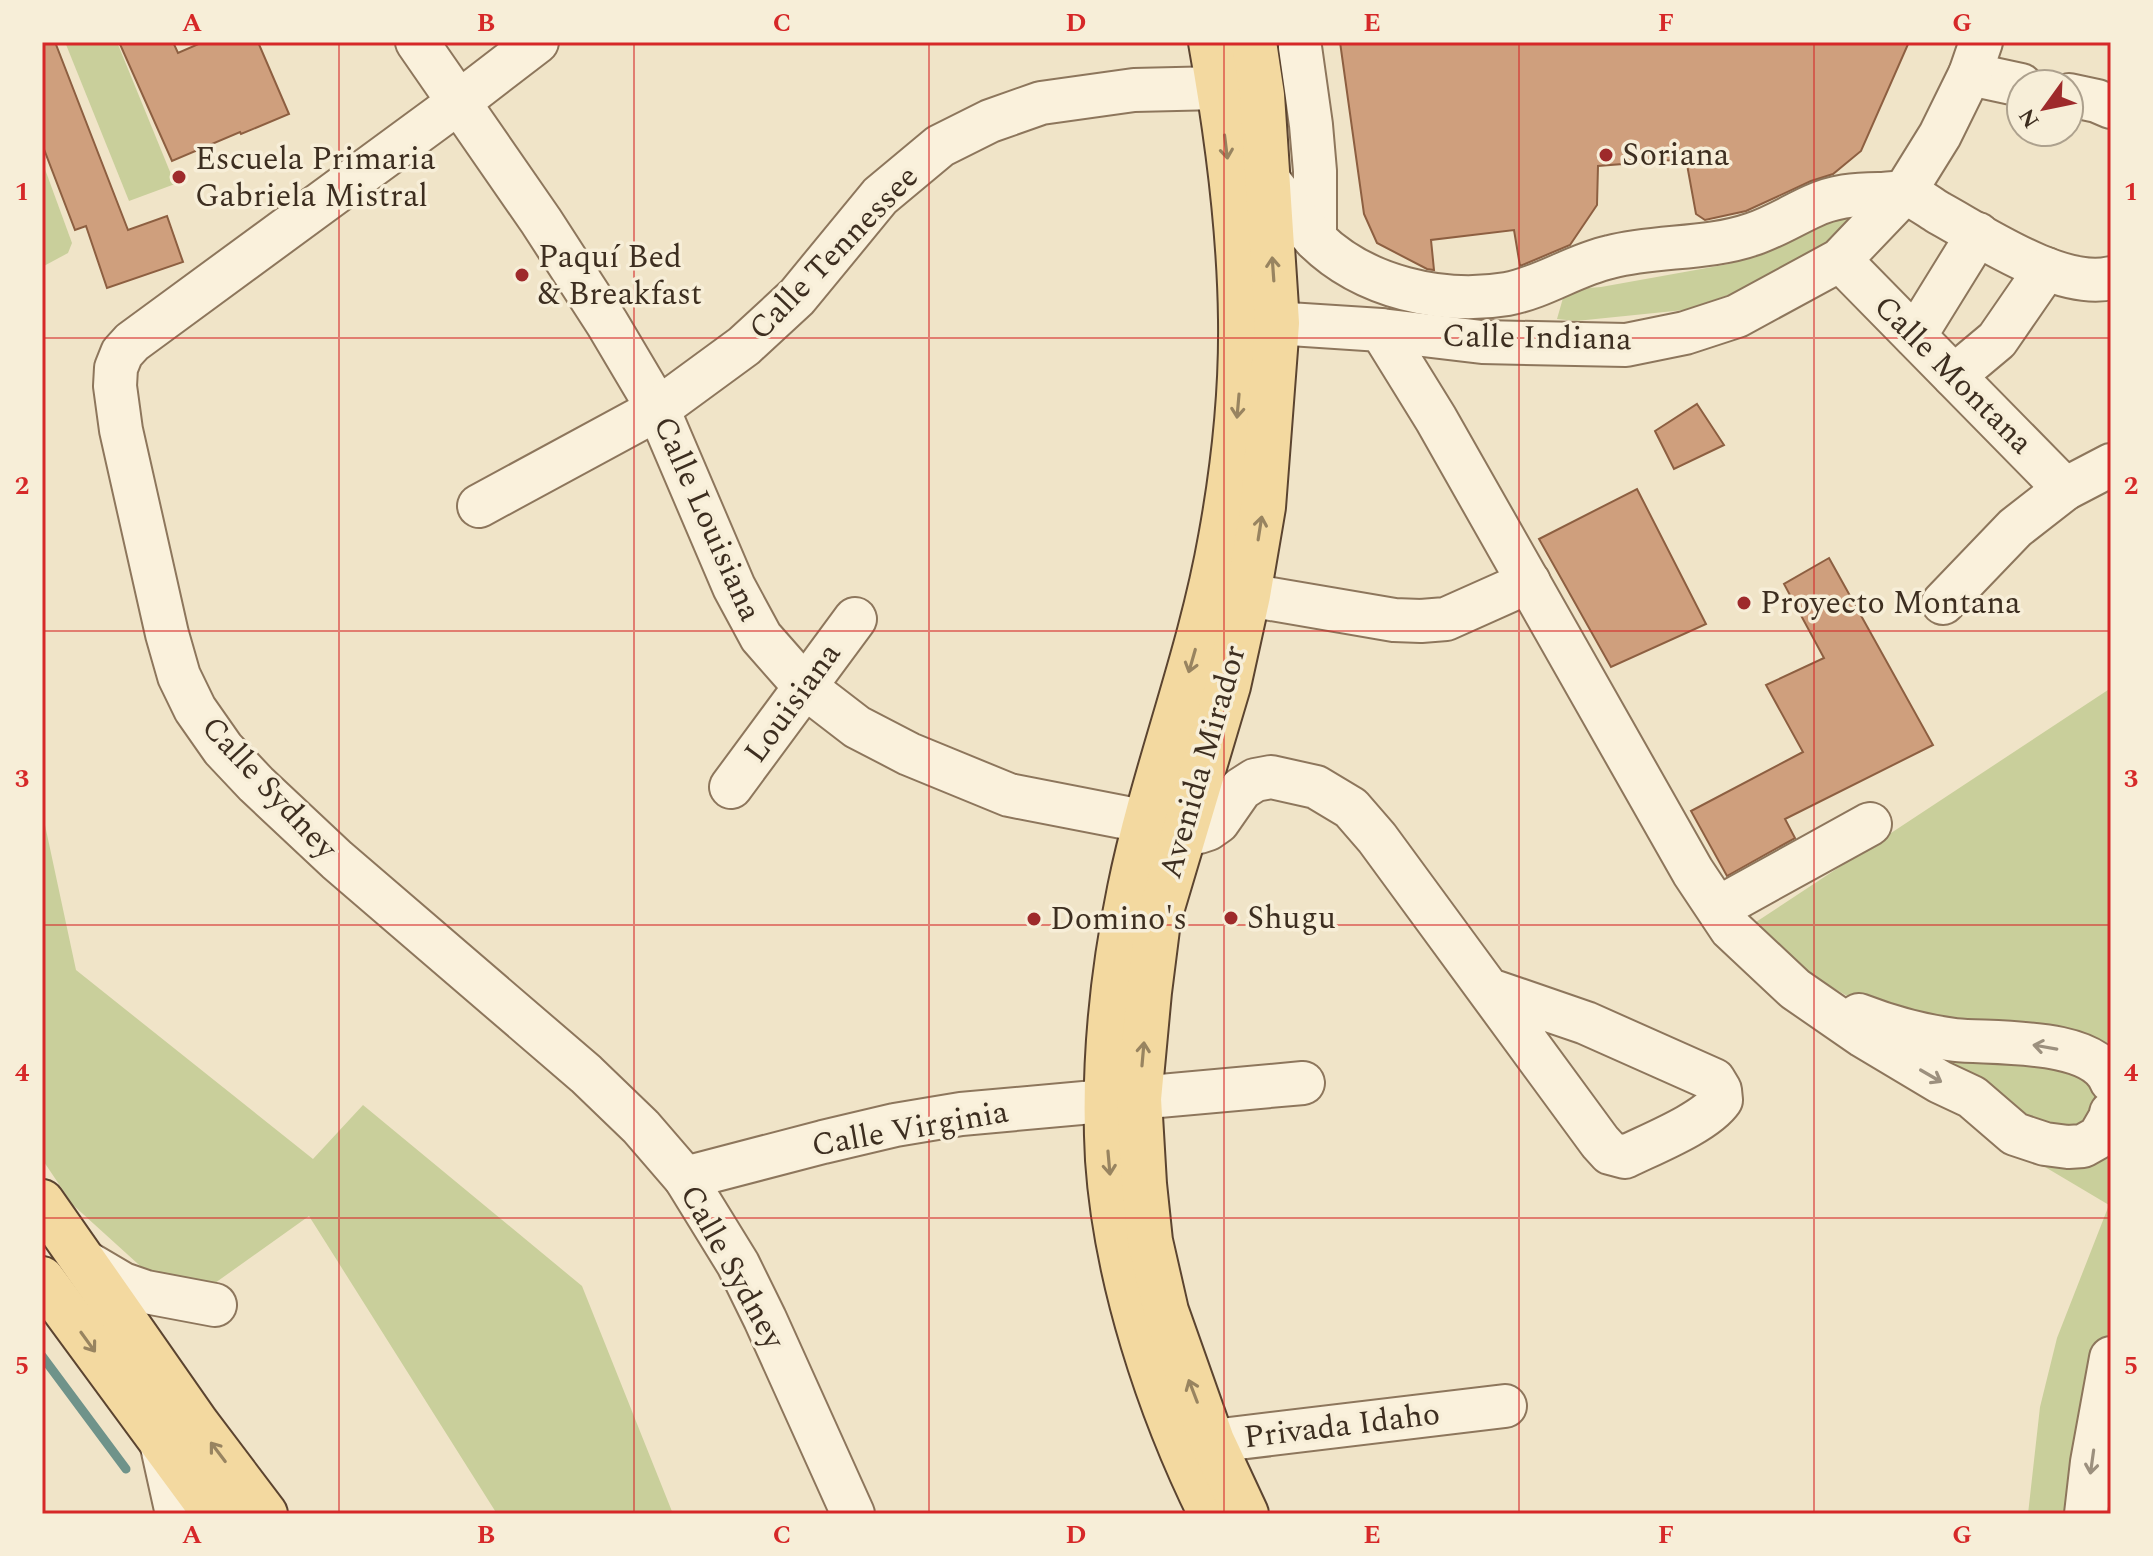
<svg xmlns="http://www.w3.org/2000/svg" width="2153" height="1556" viewBox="0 0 2153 1556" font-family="Spectral,serif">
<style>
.green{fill:#c9cf9b}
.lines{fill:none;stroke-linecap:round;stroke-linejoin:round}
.stream{stroke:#6f938a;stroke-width:9}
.building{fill:#cf9f7d;stroke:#8d5f41;stroke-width:2}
.minor-casing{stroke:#8d765c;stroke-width:46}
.major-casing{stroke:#5b4430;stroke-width:48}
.minor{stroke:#faf1dc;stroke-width:42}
.major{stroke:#f3d9a0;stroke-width:44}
.oneway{stroke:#988460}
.oneway2{stroke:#9c907e}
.grid{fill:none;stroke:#d62828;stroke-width:2;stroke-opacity:0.55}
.poi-dot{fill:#9e2a2b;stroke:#f7eed8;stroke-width:3}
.labels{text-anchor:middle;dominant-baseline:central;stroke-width:7;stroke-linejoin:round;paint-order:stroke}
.poi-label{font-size:32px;fill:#3d2e20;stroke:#f7eed8;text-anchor:start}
.street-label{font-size:32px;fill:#3d2e20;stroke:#f7eed8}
.neatline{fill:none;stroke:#d62828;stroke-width:3}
.grid-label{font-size:26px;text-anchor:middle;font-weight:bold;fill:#d62828}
</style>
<rect width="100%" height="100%" fill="#f0e4c8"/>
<g class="green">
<path d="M65 42H117L175 184 129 201Z"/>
<path d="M42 161 72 243 68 253 42 267Z"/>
<path d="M1838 214 1848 219 1817 251 1758 285 1684 310 1576 321 1557 319 1563 298 1576 289 1601 287 1729 264 1791 238Z"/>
<path d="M2111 688V1058L2109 1054 2081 1032 2041 1028 1989 1031 1866 1007 1818 979 1770 940 1756 922Z"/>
<path d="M42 811 76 970 313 1159 363 1105 582 1286 673 1514H497L309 1216 208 1288 159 1283 73 1205 42 1159Z"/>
<path d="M1879 1031 2095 1073 2101 1104 2085 1134 2042 1139Z"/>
<path d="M2111 1135V1349L2080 1514H2028L2040 1407 2057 1338 2109 1205 2030 1158Z"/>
</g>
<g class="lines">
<path class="stream" d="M42 1356 126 1469"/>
</g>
<g class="building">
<path d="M42 42H55L128 230 167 216 183 262 107 288 86 226 75 230 42 144Z"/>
<path d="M119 42H173L178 53 203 42H258L289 114 241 134 240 132 172 161Z"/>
<path d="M1340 42H1909L1861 151 1833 174 1811 181 1746 211 1705 220 1696 214 1686 159 1598 166 1597 205 1570 245 1520 266 1514 230 1431 240 1434 270 1427 269 1377 243 1364 214Z"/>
<path d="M1697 404 1724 445 1674 469 1655 431Z"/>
<path d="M1637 489 1706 624 1611 667 1539 539Z"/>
<path d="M1829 558 1933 745 1785 819 1795 838 1727 876 1691 811 1803 752 1766 685 1824 658 1784 584Z"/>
</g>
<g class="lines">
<defs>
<g id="minor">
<path d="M417 42 541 221 607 323 658 409 734 587 761 637 805 687 857 727 909 754 1009 795 1199 832 1208 829 1218 822 1241 789 1255 780 1271 777 1316 787 1351 808 1377 838 1600 1142 1610 1153 1625 1157C1651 1144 1705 1123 1721 1100L1720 1090 1714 1080 1586 1023 1490 990"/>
<path d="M537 42 459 102 132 342 122 353 116 368 115 386 121 430 167 634 179 676 195 709 223 749 256 784 337 860 586 1074 641 1127 685 1178 738 1264 765 1319 853 1514"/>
<path d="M1300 47 1311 125 1315 171V239"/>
<path d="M1970 74 2021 85"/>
<path d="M2069 95 2097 101 2111 107"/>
<path d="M1267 178C1283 199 1298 221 1316 240 1364 287 1442 305 1507 294 1544 287 1574 265 1610 257 1656 245 1707 250 1753 234 1774 227 1793 215 1813 206 1834 196 1855 194 1878 194 1886 194 1895 192 1902 193 1914 195 1929 207 1939 213 1983 237 2061 290 2111 278"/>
<path d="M1840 260 2065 489"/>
<path d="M1243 321 1381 330 1482 342 1626 345 1685 333 1737 316 1840 260 1904 193 1940 135 1970 74 1981 42"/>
<path d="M1381 330 1436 419 1693 872 1731 929 1795 989 1863 1036 1940 1082 1972 1097 2015 1134 2045 1144 2068 1147 2083 1146 2099 1137 2110 1118 2111 1113"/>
<path d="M1915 336 1978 234"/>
<path d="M1954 376 1997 340 2046 269"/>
<path d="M479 506 658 409 744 346 797 297 880 196 940 146 990 121 1041 103 1134 90 1219 88"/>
<path d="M1248 595 1394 620 1421 621 1446 619 1529 582"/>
<path d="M1943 603 2015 528 2065 489 2111 465"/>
<path d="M731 787 855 619"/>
<path d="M1718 908 1870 824"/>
<path d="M1859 1015C1890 1027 1922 1036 1955 1040 1994 1044 2094 1037 2111 1081"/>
<path d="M685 1178 823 1142 895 1125 961 1114 1303 1083"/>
<path d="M84 1261 123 1284 146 1292 215 1305"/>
<path d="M161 1442 177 1514"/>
<path d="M1180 1445 1505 1406"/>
<path d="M2086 1514 2092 1462 2111 1358"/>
</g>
<g id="major">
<path d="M1211 42C1227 131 1240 229 1241 320 1242 393 1234 467 1221 538 1200 657 1154 771 1130 889 1112 977 1103 1070 1108 1160 1116 1278 1159 1409 1211 1514"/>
<path d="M42 1202 197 1424 265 1514"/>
<path d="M42 1279 215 1514"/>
<path d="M1246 1514 1212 1441 1166 1311 1150 1241 1144 1184 1139 1099 1149 992 1158 921 1228 686 1248 595 1263 507 1277 323 1262 95 1254 42"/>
</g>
</defs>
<use href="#minor" class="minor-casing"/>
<use href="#major" class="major-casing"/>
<use href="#minor" class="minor"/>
<use href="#major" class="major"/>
</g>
<defs><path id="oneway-shaft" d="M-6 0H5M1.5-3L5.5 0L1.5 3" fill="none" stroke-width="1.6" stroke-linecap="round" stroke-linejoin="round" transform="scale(2)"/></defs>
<g class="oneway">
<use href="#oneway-shaft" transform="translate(1226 147) rotate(83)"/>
<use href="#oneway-shaft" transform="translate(1273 269) rotate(-94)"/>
<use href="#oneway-shaft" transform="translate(1238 406) rotate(95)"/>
<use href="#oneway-shaft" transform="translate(1260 528) rotate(-81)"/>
<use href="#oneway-shaft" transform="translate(1192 661) rotate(106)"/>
<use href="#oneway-shaft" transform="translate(1143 1054) rotate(-85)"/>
<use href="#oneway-shaft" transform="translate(1109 1163) rotate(85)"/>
<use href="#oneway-shaft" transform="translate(88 1342) rotate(54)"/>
<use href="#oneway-shaft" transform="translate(1193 1391) rotate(-111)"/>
<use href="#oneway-shaft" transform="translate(218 1452) rotate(-127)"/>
</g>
<g class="oneway2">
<use href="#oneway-shaft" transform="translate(2045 1047) rotate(-170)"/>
<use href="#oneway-shaft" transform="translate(1931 1076) rotate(30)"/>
<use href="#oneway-shaft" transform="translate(2092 1462) rotate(98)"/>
</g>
<path class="grid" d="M339 42V1514M634 42V1514M929 42V1514M1224 42V1514M1519 42V1514M1814 42V1514M42 338H2111M42 631H2111M42 925H2111M42 1218H2111"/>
<g class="poi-dot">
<circle cx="1606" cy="155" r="8"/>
<circle cx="179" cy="177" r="8"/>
<circle cx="522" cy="275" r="8"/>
<circle cx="1744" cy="603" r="8"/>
<circle cx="1231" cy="918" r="8"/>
<circle cx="1034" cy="919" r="8"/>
</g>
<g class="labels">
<g class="poi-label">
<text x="1622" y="155">Soriana</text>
<text x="195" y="159">Escuela Primaria<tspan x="195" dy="37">Gabriela Mistral</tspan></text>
<text x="538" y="257">Paquí Bed<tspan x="538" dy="37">&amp; Breakfast</tspan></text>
<text x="1760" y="603">Proyecto Montana</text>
<text x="1247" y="918">Shugu</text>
<text x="1050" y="919">Domino's</text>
</g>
<g class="street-label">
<text transform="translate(834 253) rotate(-46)">Calle Tennessee</text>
<text transform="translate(1537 338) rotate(1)">Calle Indiana</text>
<text transform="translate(1953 375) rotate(45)">Calle Montana</text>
<text transform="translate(707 519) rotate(66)">Calle Louisiana</text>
<text transform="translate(793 703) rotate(-54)">Louisiana</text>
<text transform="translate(1203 762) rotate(-74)">Avenida Mirador</text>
<text transform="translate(269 788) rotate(47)">Calle Sydney</text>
<text transform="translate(910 1129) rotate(-10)">Calle Virginia</text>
<text transform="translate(732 1267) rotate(61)">Calle Sydney</text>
<text transform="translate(1342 1426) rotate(-7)">Privada Idaho</text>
</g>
</g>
<rect width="2153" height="1556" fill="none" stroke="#f7eed8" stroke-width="88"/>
<g transform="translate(2045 108) rotate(237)"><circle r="38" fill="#f7eed8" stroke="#ada18e" stroke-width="2"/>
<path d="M0-6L14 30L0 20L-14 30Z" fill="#9e2a2b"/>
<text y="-12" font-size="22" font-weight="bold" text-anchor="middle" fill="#3d2e20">N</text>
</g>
<rect x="44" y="44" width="2065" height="1468" class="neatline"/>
<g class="grid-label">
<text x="192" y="31">A</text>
<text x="486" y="31">B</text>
<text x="782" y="31">C</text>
<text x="1076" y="31">D</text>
<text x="1372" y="31">E</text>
<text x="1666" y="31">F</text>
<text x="1962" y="31">G</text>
<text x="22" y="200">1</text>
<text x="2131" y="200">1</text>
<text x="22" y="494">2</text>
<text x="2131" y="494">2</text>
<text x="22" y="787">3</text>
<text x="2131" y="787">3</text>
<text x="22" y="1081">4</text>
<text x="2131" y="1081">4</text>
<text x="22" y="1374">5</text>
<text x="2131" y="1374">5</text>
<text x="192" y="1543">A</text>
<text x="486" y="1543">B</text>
<text x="782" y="1543">C</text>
<text x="1076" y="1543">D</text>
<text x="1372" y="1543">E</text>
<text x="1666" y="1543">F</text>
<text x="1962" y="1543">G</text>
</g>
</svg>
